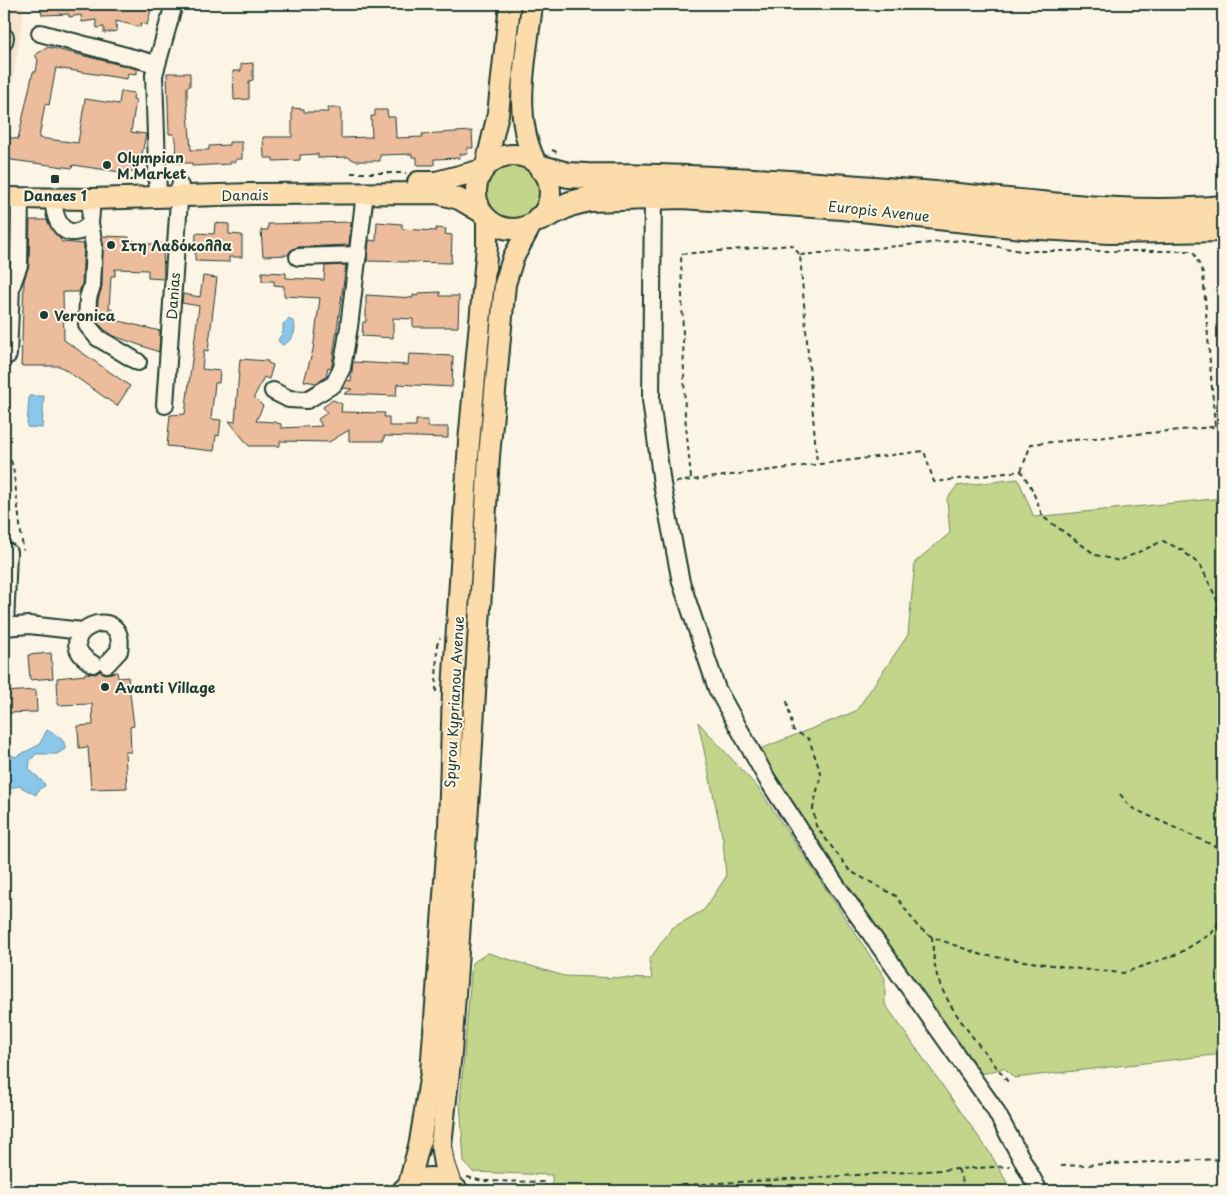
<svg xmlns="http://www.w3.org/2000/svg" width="1227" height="1195" viewBox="0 0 1227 1195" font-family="'Playpen Sans',sans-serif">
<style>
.built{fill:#f7e4cf}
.green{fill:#c2d58a;stroke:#70895f}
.water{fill:#8bc7eb;stroke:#6090a2}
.building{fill:#ecbc9d;stroke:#1f3d34}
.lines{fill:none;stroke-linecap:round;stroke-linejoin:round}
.minor-casing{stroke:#1f3d34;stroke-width:20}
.major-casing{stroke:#1f3d34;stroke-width:24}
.highway-casing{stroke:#1f3d34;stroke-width:28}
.path{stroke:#1f3d34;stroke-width:2;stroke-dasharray:5 4;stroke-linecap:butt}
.minor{stroke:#fcf5e5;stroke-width:16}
.major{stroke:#fddcac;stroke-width:20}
.highway{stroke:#fddcac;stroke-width:24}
.poi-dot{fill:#1f3d34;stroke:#fcf5e5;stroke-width:2}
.labels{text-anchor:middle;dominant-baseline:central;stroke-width:4;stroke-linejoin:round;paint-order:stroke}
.poi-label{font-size:14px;font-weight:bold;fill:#1f3d34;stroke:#fcf5e5;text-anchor:start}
.street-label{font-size:14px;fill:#1f3d34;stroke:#fcf5e5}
</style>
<rect width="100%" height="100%" fill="#fcf5e5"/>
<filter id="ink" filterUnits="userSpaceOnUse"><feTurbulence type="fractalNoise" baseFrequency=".02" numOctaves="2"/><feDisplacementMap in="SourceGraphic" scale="10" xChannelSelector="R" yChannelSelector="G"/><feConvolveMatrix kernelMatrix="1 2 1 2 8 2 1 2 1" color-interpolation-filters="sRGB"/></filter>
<g filter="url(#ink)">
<path class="built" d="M4 4H25L4 137Z"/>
<g class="green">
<circle cx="513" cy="192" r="28"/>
<path d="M1018 479 1034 517 1223 498V1054L1014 1078 1004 1068 982 1074C905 968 823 864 760 749L856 711 908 635 915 562 950 533 947 499 957 486Z"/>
<path d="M698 722 759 789 885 978V1004L990 1153 1012 1191H552V1175L473 1172 464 1162 460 1103 472 963 488 953 564 976 652 979 649 960 672 928 704 910 726 877 723 840Z"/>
</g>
<g class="water">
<path d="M289 319 294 322C297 332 292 342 282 345L278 340 283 332V324Z"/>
<path d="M29 396H44L42 428 27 427Z"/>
<path d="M47 730C55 735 66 738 65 749L57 754H36L30 761 29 769 44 783 45 786 39 789 36 795 19 786 10 788 5 786 4 740 8 743 7 749 10 754 15 757 39 745Z"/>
</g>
<g class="building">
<path d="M40 4H149L152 6 147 25 141 23 140 27 116 21 117 31 104 33V27L97 28 96 20 82 22 81 15 69 17V14L42 15Z"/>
<path d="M48 47 137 69V74L128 73 127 79 56 68 49 105 45 104 39 138 78 143 85 99 119 104 121 91 134 93 133 99 136 100 131 132 146 134 140 164 135 171 120 172 73 165 72 168 4 159 6 137 18 139 33 72H36L38 60 35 55Z"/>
<path d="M253 63V80L249 81V99L234 100 233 71H241V64Z"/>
<path d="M167 73H190V86L187 87V100L191 150H209V146L229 145V142H242V159H236V162H230V164L192 166V163H177L176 140 174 134H169Z"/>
<path d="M292 108 304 109V112H328V108H341V138L372 137 371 116H375V110H387L388 117H395L396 138 423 137 422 134 472 131 473 148H467L468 154H460V158L434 159V165H417V157H412V154L380 155V161H356L348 157 318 158V154L300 155V160L273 161V158H264L263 137H292Z"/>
<path d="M30 220H47L62 242 84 244 82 284 79 292H63L64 340 130 386 117 406 60 366H21L24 280 29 265Z"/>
<path d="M351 222 349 245 298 247 290 251 288 255 263 256 261 230H268V224Z"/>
<path d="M377 222 402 224V229L436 231V228L446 229 445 234 452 235 451 263 367 261 369 240 376 241Z"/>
<path d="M215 223 229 224V234L242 235V257H229V262L195 261 196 233 214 234Z"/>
<rect x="4" y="232" width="5" height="32"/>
<path d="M102 236 129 237V240L135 241V244H163L164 279 148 278V270L115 269V276H111L109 309H112L111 319 160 331 159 352 114 336 105 330 97 322 98 300 102 286Z"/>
<path d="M346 265 332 365 331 368 328 367 326 377 316 383 304 381 313 350 320 298 284 296V286L274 285V281H262V272L286 273V278L324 280 325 266Z"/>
<path d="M203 276 217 278 208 351 204 350 202 369 220 371 219 383H215L211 419 221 420 219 436 216 435 214 451 167 446 170 415 185 414 199 306 182 303 183 294 200 297Z"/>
<path d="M440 292V296H459L458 327H413V319L393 318V338L362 336 363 322H366V295L413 298V295L418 296V293Z"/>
<path d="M409 354 453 356 452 387 397 384 396 396 344 394 352 389 343 388 347 380 351 381 353 362 408 365Z"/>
<path d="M240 359 268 361V363L273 365 269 379 264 377 254 397 263 406 256 421 274 422 281 424V428L322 426 318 419 327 413 323 407 333 400 342 404 341 412 385 413 384 417H389V426H416V420H428V427H448V438L384 436V441H349V430L329 442 280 441V446H249L229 421 235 422Z"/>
<path d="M51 653 53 678 30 680 28 655Z"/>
<path d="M100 671 105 674 117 672 118 678 128 677 134 726 130 727 131 752H125L127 788 91 789 88 747 79 748 78 726 93 725 92 704 58 705 57 678 85 675V673L96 674Z"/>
<path d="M36 690 37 712 5 713 4 692Z"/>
</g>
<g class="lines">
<defs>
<g id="minor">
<path d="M40 33 156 64"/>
<path d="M4 42 5 37"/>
<path d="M158 196 154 75 174 4"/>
<path d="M653 196 651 400 662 484 681 582 717 689 767 779 834 882 994 1108 1039 1191"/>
<path d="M53 198C54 205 54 214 58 221 65 236 81 235 90 223"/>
<path d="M92 199 90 223 94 246 92 286 88 298 87 325 98 338 138 362"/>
<path d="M298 257 358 255"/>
<path d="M8 355 11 287 19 265 20 198"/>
<path d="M273 391 289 399 307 400 334 384 342 368 349 327 365 193"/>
<path d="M165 405 180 186"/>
<path d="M4 627 29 625 82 631"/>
<path d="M5 627 8 552"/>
<path d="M93 664C43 634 128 597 119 651L107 664"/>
</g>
<g id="major">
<path d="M532 4C527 55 511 113 535 161"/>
<circle cx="513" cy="192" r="37"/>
<path d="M486 165 498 114 510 4"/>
<path d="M418 182H436L482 170"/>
<path d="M4 198 92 199 251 194 437 193 459 199 481 212"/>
<path d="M409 1184 420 1142 431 1073 449 827 453 690 469 442 487 246V219"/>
<path d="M451 1184 444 1164 441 1145 451 1053 470 777 489 456 505 284 513 258 531 225"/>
<path d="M403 1190C419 1174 442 1174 457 1190"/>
</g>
<g id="highway">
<path d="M542 168 568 175 587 176C708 176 827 185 947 195 1038 203 1131 217 1223 208"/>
<path d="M539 219 570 204 589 199 682 196 842 207 1023 226 1109 231 1223 229"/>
</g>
</defs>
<use href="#minor" class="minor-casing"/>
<use href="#major" class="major-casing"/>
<use href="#highway" class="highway-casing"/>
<g class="path">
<path d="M552 150 559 153"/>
<path d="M351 173H406"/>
<path d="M800 255 962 240 1021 251H1193L1203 273 1215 427"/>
<path d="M4 454 11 461 13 466 23 550"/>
<path d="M1021 471 1031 444 1223 426"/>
<path d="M691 478 685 415 681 254 792 245 800 255 817 464"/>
<path d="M676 482 924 451 934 482 1021 471 1031 487 1043 517 1096 555 1119 561 1163 541 1182 550 1201 566 1217 600 1223 727"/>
<path d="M436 692 437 645 440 638"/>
<path d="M787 701 793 730 809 739 821 774 813 808 816 826 850 871 896 896 918 927 932 937 982 955 1080 969 1123 973 1178 954 1212 933 1223 915"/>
<path d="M1120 794 1130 807 1223 850"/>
<path d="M932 937C933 951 934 966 938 979 951 1015 985 1051 1008 1082"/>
<path d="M1061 1166 1223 1159"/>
<path d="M958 1169 966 1191"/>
<path d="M467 1177 483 1181 545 1182 547 1191"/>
<path d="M378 1191 387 1184"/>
<path d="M585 1191 1010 1166"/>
</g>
<use href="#minor" class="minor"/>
<use href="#major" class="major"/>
<use href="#highway" class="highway"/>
</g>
</g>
<g class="poi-dot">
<circle cx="107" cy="165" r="5"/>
<rect x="50" y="174" width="10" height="10" rx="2.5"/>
<circle cx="111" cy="245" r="5"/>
<circle cx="44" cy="315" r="5"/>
<circle cx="105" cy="687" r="5"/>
</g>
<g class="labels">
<g class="poi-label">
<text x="117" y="157">Olympian<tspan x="117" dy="16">M.Market</tspan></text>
<text x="55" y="195" text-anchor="middle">Danaes 1</text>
<text x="121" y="245">Στη Λαδόκολλα</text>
<text x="54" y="315">Veronica</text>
<text x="115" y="687">Avanti Village</text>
</g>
<g class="street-label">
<text transform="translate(245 195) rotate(-1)">Danais</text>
<text transform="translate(879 211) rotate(6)">Europis Avenue</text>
<text transform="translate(173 296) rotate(-86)">Danias</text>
<text transform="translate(454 702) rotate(-87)">Spyrou Kyprianou Avenue</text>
</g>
</g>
<rect width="1227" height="1195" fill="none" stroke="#fcf5e5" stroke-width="20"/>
<rect x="10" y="10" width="1207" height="1175" fill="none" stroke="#1f3d34" stroke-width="2" filter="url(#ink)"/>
</svg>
